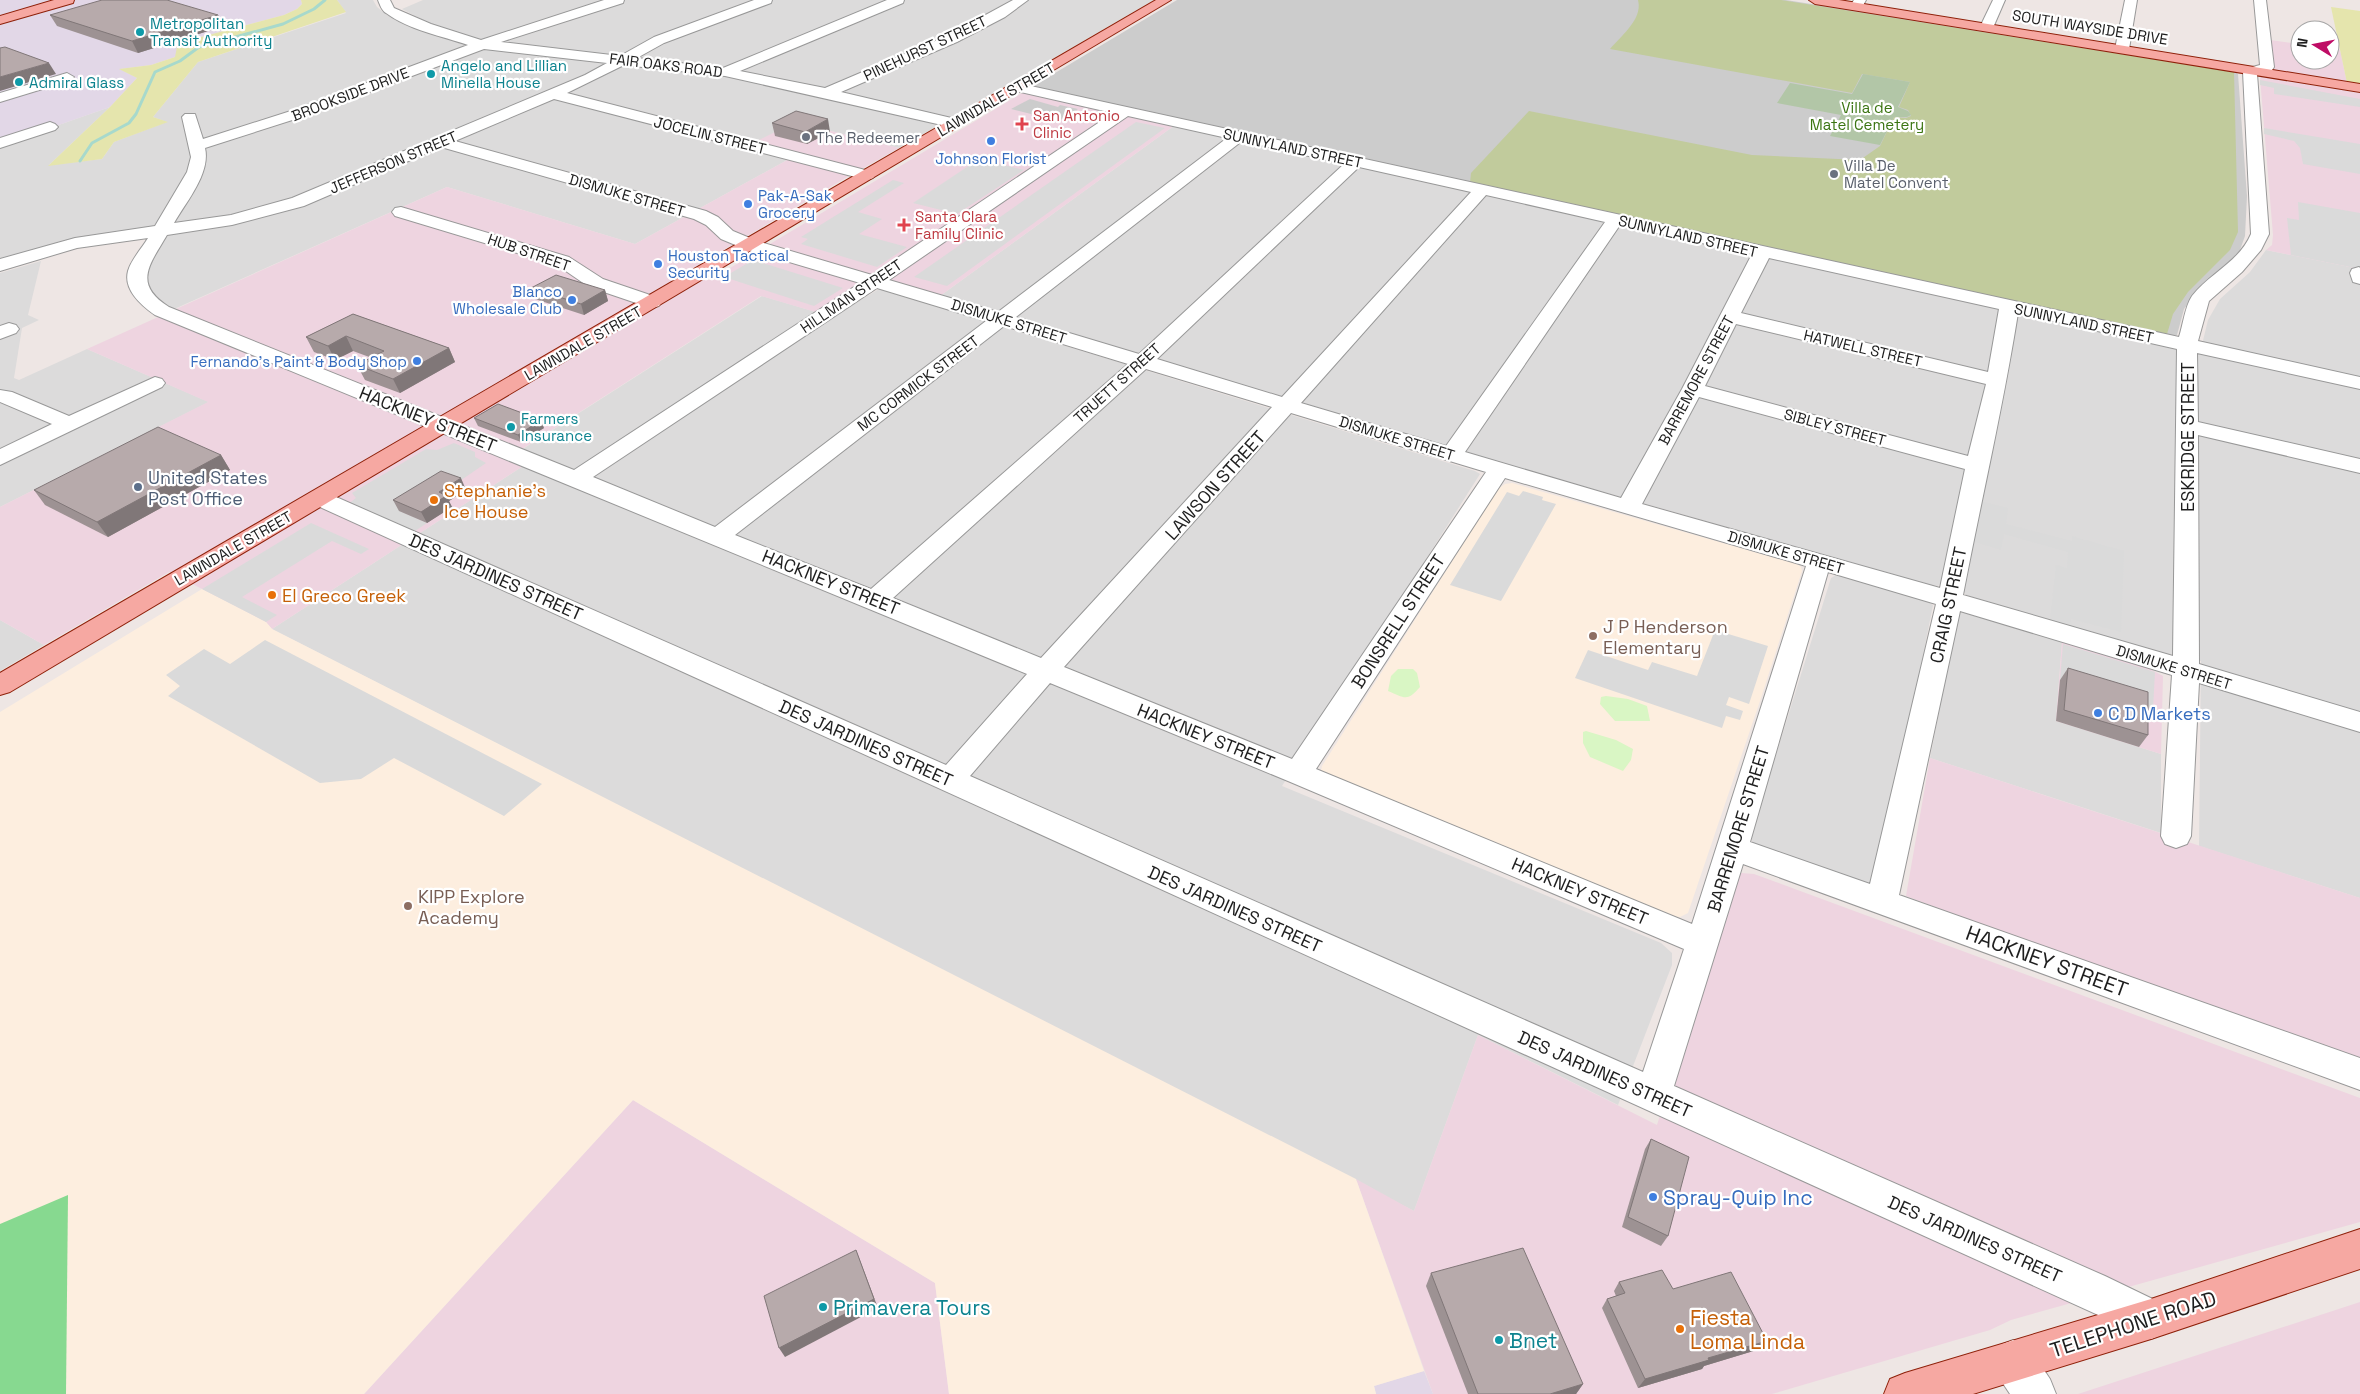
<svg xmlns="http://www.w3.org/2000/svg" width="2360" height="1394" viewBox="0 0 2360 1394" font-family="'Space Grotesk',sans-serif">
<style>
.residential{fill:#dcdbdb}
.commercial{fill:#eed4e0}
.industrial{fill:#e2d7e7}
.education{fill:#fdeedf}
.religious{fill:#ccc}
.grass{fill:#e5e5ad}
.forest{fill:#c1cb9c}
.cemetery{fill:#b2c6a7}
.park{fill:#d9f6c4}
.pitch{fill:#87d990}
.parking{fill:#dadada}
.lines{fill:none;stroke-linecap:round;stroke-linejoin:round}
.stream{stroke:#a7d9cc;stroke-width:3}
.minor-casing{stroke:#989898;stroke-width:2}
.major-casing{stroke:#8e2009;stroke-width:2}
.minor{fill:#fff;fill-rule:evenodd}
.major{fill:#f6a8a2;fill-rule:evenodd}
.wall{fill:#9d9293}
.shaded-wall{fill:#807778}
.building{fill:#b7aaab;stroke:#807778}
.culture-dot{fill:#0f9aa8;stroke:#fff;stroke-width:2}
.health-dot{fill:#e0444e;stroke:#fff;stroke-width:2}
.worship-dot{fill:#6b7280;stroke:#fff;stroke-width:2}
.shop-dot{fill:#3f7fe0;stroke:#fff;stroke-width:2}
.service-dot{fill:#5c6f8a;stroke:#fff;stroke-width:2}
.food-dot{fill:#e8710a;stroke:#fff;stroke-width:2}
.education-dot{fill:#8d6e63;stroke:#fff;stroke-width:2}
.labels{text-anchor:middle;dominant-baseline:central;stroke-width:4.5;stroke-linejoin:round;paint-order:stroke}
.far-culture-label{font-size:15px;fill:#0d838f;stroke:#fff;text-anchor:start}
.far-street-label{font-size:15px;fill:#1e1e1e;stroke:#fff}
.far-park-label{font-size:15px;fill:#3b7512;stroke:#fff}
.far-health-label{font-size:15px;fill:#be3a42;stroke:#fff;text-anchor:start}
.far-worship-label{font-size:15px;fill:#5b616d;stroke:#fff;text-anchor:start}
.far-shop-label{font-size:15px;fill:#366cbe;stroke:#fff;text-anchor:start}
.street-label{font-size:18px;fill:#1e1e1e;stroke:#fff}
.service-label{font-size:18px;fill:#4e5e75;stroke:#fff;text-anchor:start}
.food-label{font-size:18px;fill:#c56008;stroke:#fff;text-anchor:start}
.education-label{font-size:18px;fill:#785e54;stroke:#fff;text-anchor:start}
.shop-label{font-size:18px;fill:#366cbe;stroke:#fff;text-anchor:start}
.near-street-label{font-size:21px;fill:#1e1e1e;stroke:#fff}
.near-shop-label{font-size:21px;fill:#366cbe;stroke:#fff;text-anchor:start}
.near-culture-label{font-size:21px;fill:#0d838f;stroke:#fff;text-anchor:start}
.near-food-label{font-size:21px;fill:#c56008;stroke:#fff;text-anchor:start}
</style>
<rect width="100%" height="100%" fill="#eee6e4"/>
<g class="residential">
<path d="M337 0H373L377 7 387 15 424 31 436 27 402 9 423 0H1154L899 148 795 122 789 159 635 244 447 187 172 310 152 298 144 279 146 269 172 227 0 260V140L53 127 110 107 49 165 102 159 114 142 167 122 153 117 198 62 346 13Z"/>
<path d="M1175 125 1773 259 1989 305 2001 310 2003 316 1941 583 1938 586 1931 585 1561 480 940 296Z"/>
<path d="M2266 250 2360 269V898L2199 846 2201 661 2151 650 1966 595 1963 590 2016 316 2027 314 2200 353 2208 320 2220 299 2250 272Z"/>
<path d="M41 261 28 315 39 320 22 328 14 378 19 380 87 349 209 402 0 507V273Z"/>
<path d="M879 289 1475 471 1480 474 1282 786 1661 943 1672 953V965L1618 1105 1478 1035 1414 1211 272 629 534 459 518 452 762 296 833 317Z"/>
<path d="M1836 575 1926 601 1933 605 1895 798 1869 887 1753 845 1751 835 1831 578Z"/>
<path d="M1961 612 2062 642 2056 721 2161 754V833L1930 758 1957 620Z"/>
<path d="M0 620 44 645 0 671Z"/>
</g>
<g class="commercial">
<path d="M2270 40 2300 44V60H2330V48L2340 50 2347 83 2273 70Z"/>
<path d="M2262 76 2360 93V269L2266 250 2272 245 2273 235 2260 78Z"/>
<path d="M1024 92 1175 125 940 296 873 274 819 313 761 296 519 451 534 459 272 629 266 622 169 572 44 645 0 620V507L208 402 87 349 447 187 635 244 789 159 849 176 688 271 710 280Z"/>
<path d="M795 122 899 148 860 170 753 143Z"/>
<path d="M2062 642 2146 667 2163 676 2161 754 2056 721Z"/>
<path d="M1930 758 2360 898V1066L1906 896Z"/>
<path d="M1741 873 1754 874 2360 1098V1222L2011 1320 1990 1330 1772 1394H1433L1356 1179 1414 1211 1478 1035 1657 1125 1734 879Z"/>
<path d="M633 1100 935 1283 949 1394H364Z"/>
<path d="M2360 1302V1394H2078Z"/>
</g>
<g class="industrial">
<path d="M0 0H301L302 4 297 9 284 15 186 41 175 57 151 65 120 69 137 78 110 107 53 127 0 140Z"/>
<path d="M1424 1371 1433 1394H1376L1374 1386Z"/>
</g>
<g class="education">
<path d="M1512 483 1797 564 1801 567 1802 571 1760 701 1688 913 1680 917 1669 916 1321 771 1322 766 1498 489 1505 484Z"/>
<path d="M202 589 266 622 272 629 1356 1179 1424 1371 1374 1386 1376 1394H949L935 1283 633 1100 364 1394H0V712Z"/>
</g>
<g class="religious">
<path d="M1177 0H1786L2235 71 2238 74 2247 196 2245 236 2240 250 2224 268 2202 285 2184 309 2177 335 2170 336 1037 88 1035 85Z"/>
<path d="M1030 99 1058 107 1060 105 1078 109 1059 121 1011 109Z"/>
</g>
<g class="grass">
<path d="M301 0H337L346 12 198 62 153 117 168 122 114 142 102 159 48 166 110 107 137 78 119 69 151 65 175 57 177 47 186 41 284 15 297 9 302 4Z"/>
<path d="M2331 7 2360 11V85L2347 83Z"/>
</g>
<path class="forest" d="M1638 0H1781L2234 72 2238 232 2230 250 2188 292 2173 314 2167 334H2162L1470 183 1471 173 1529 111 1752 155 1860 160 1880 146 1894 117 1906 118 1911 116 1908 110 1899 107 1910 82 1862 74 1852 93 1610 49C1622 35 1643 19 1638 0Z"/>
<path class="cemetery" d="M1863 74 1910 82 1898 107 1908 111 1911 115 1907 117H1894L1880 145 1830 136 1841 115 1777 103 1790 83 1852 94Z"/>
<g class="park">
<path d="M1398 669H1413L1417 673 1420 687C1407 702 1405 698 1388 691L1391 676Z"/>
<path d="M1606 696 1628 699 1647 706 1650 721H1615L1600 704 1601 697Z"/>
<path d="M1586 731 1616 740 1633 749 1631 760 1623 771 1590 757 1583 743V732Z"/>
</g>
<path class="pitch" d="M68 1195 66 1394H0V1224Z"/>
<g class="parking">
<path d="M2260 80 2360 99V107L2274 94V88L2260 85Z"/>
<path d="M1136 122 1165 128 947 286 914 277Z"/>
<path d="M2264 128 2360 144V174L2303 164 2300 148 2294 141 2264 134Z"/>
<path d="M979 159 1024 170 957 214 913 203Z"/>
<path d="M893 180 904 183 858 212 882 219 859 234 907 247 877 267 801 244 808 239 801 237Z"/>
<path d="M2298 202 2360 213V269L2291 255 2287 218 2299 220Z"/>
<path d="M753 260 843 288 814 306 724 277Z"/>
<path d="M454 443 475 452V457L486 463 454 485 400 511 427 523 412 533 347 505 356 498 352 493 426 449 437 450Z"/>
<path d="M1523 491 1543 497 1542 500 1556 504 1501 601 1450 585 1507 492 1519 496Z"/>
<path d="M1980 501 2008 508 2006 524 2072 541V536L2124 551 2121 632 2071 619 2070 625 2050 620 2056 565 2067 568 2068 552 2004 534 2001 550 1971 541Z"/>
<path d="M311 523 369 549 361 554 332 541 242 597 277 615 266 622 202 589Z"/>
<path d="M1715 630 1768 646 1749 704 1729 697 1726 705 1743 711 1740 720 1726 716 1722 728 1575 678 1588 650 1648 670 1652 662 1697 676Z"/>
<path d="M265 640 542 784 504 816 394 758 361 779 320 783 168 696 180 686 166 675 204 649 230 664Z"/>
<path d="M2063 644 2155 672 2153 709 2060 680Z"/>
</g>
<g class="lines">
<path class="stream" d="M80 161 92 143 129 123 136 114 155 72 180 61 199 47 283 24 314 9 325 0"/>
<defs>
<g id="minor">
<path d="M378 0H390L394 8 431 24 481 40 604 0H624L623 3 501 42 620 56 654 37 754 0H772L771 3 664 43 637 58 723 68 887 0H904L903 3 740 71 825 88 947 36 1013 0H1028L1005 17 957 42 841 92 960 120 963 123 955 128 725 76 624 65 567 93 873 172 875 175 873 178 867 180 554 99 455 141 706 211 718 217 733 231 757 241 872 275 1113 113 1012 90 1010 87 1017 83 2179 337C2183 325 2185 306 2192 296 2210 273 2239 262 2251 234L2243 72 2245 69 2260 65 2254 0H2266L2274 67 2272 70 2257 74 2269 234 2261 250 2242 272 2209 301 2198 341 2360 377V389L2197 353 2198 422 2360 459V473L2198 435 2199 664 2360 712V732L2199 683 2191 836 2187 844 2176 848 2165 844 2161 836 2172 675 1960 611 1899 895 2360 1058V1090L1743 864 1674 1086 2105 1276 2165 1305 2171 1319 2165 1333 2151 1339 311 503 307 498 311 493 319 491 327 493 946 765 1027 674 155 315C142 306 123 290 128 271 131 260 142 248 148 238L77 248 0 271V259L75 238 155 226 187 172 191 157 182 117 185 114H195L203 139 297 109 468 45C442 36 409 30 386 13 382 11 380 5 378 0ZM484 49 607 63 585 75 292 198 231 215 174 223C186 202 211 173 205 148L308 115ZM1128 116 1227 138 998 312 889 280ZM1242 141 1344 164 1139 354 1016 317ZM441 147 694 219 706 225 721 239 745 249 860 283 574 470 169 307C132 284 150 264 167 235L232 225 304 206ZM1359 167 1471 192 1282 397 1157 359ZM1486 195 1605 222 1446 446 1301 403ZM1620 225 1752 254 1682 389 1621 498 1465 452ZM1769 258 1999 309 1988 372 1741 313ZM877 288 986 321 715 527 593 477ZM2018 313 2177 349 2173 656 1963 595C1981 501 2003 408 2018 313ZM1736 324 1986 384 1968 456 1705 386ZM1004 326 1128 364 871 589 735 535ZM1146 369 1272 407 1041 658 893 598ZM1699 397 1965 469 1940 588 1642 504ZM1291 413 1486 472 1292 759 1064 667ZM1505 478 1806 566 1692 924 1316 769ZM1828 572 1936 604 1870 884 1750 842ZM1050 683 1288 781 1684 949 1643 1072 970 776Z"/>
<path d="M1854 0H1866L1861 9 1856 10 1850 6Z"/>
<path d="M1993 0H2005L1992 30H1982L1980 27Z"/>
<path d="M2125 0H2137L2129 49 2122 53 2115 49Z"/>
<path d="M67 73 74 77 72 80 0 102V93Z"/>
<path d="M50 122 55 124 58 127 55 130 0 148V138Z"/>
<path d="M401 207 569 257 603 279 659 298 662 302 659 306 652 308 645 306 589 287 557 265 395 216 392 212 395 208Z"/>
<path d="M2359 267 2360 268V284L2353 282 2350 273 2352 269Z"/>
<path d="M9 323 16 325 19 329 16 333 0 339V326Z"/>
<path d="M155 377 162 379 165 383 162 387 0 465V449L52 424 0 402V390L12 392 69 416Z"/>
<path d="M2013 1340 2028 1346 2050 1379 2056 1394H2010L1998 1376 1992 1361 1998 1346Z"/>
</g>
<g id="major">
<path d="M54 0H74L73 3 0 24V16Z"/>
<path d="M1156 0H1171L10 692 0 695V673Z"/>
<path d="M1809 0H1839L2360 84V92L1815 4Z"/>
<path d="M2360 1229V1269L2151 1339 1973 1394H1884L1890 1379 1905 1373 2151 1299Z"/>
</g>
</defs>
<use href="#minor" class="minor-casing"/>
<use href="#major" class="major-casing"/>
<use href="#minor" class="minor"/>
<use href="#major" class="major"/>
</g>
<g class="wall">
<path d="M50 15H218L224 26 138 53 57 26Z"/>
<path d="M772 123 830 132 807 144 775 136Z"/>
<path d="M531 288 605 290 608 301 584 315 535 299Z"/>
<path d="M353 314 449 348 455 362 400 393 365 380 357 365 372 358 353 351 335 360 314 352 306 337Z"/>
<path d="M474 418 544 428 521 442 478 426Z"/>
<path d="M221 455 230 470 108 537 45 505 34 490Z"/>
<path d="M466 490 449 501 452 507 427 523 399 511 393 500Z"/>
<path d="M2068 668 2148 735 2139 747 2056 721 2060 680Z"/>
<path d="M1651 1139 1668 1236 1661 1246 1622 1227 1645 1149Z"/>
<path d="M1431 1273 1583 1384 1576 1394H1468L1426 1286Z"/>
<path d="M1619 1282 1673 1289 1760 1349 1704 1366 1702 1369 1638 1388 1602 1308 1607 1299 1616 1296 1614 1291Z"/>
</g>
<g class="shaded-wall">
<path d="M218 15 224 26 138 53 132 41Z"/>
<path d="M49 63 56 74 0 91V77Z"/>
<path d="M828 119 830 132 807 144 805 132Z"/>
<path d="M605 290 608 301 584 315 581 304Z"/>
<path d="M346 336 353 351 335 360 328 346Z"/>
<path d="M449 348 455 362 400 393 393 379Z"/>
<path d="M541 420 544 428 521 442 518 435Z"/>
<path d="M221 455 230 470 108 537 97 522Z"/>
<path d="M461 478 466 490 449 501 452 507 427 523 421 512 439 492Z"/>
<path d="M856 1250 878 1308 785 1357 779 1348Z"/>
<path d="M1767 1341 1760 1349 1704 1366 1702 1369 1638 1388 1645 1379 1708 1358Z"/>
<path d="M1583 1384 1576 1394H1550Z"/>
</g>
<g class="building">
<path d="M102 0H167L218 15 132 41 50 15Z"/>
<path d="M5 47 49 63 0 77V48Z"/>
<path d="M796 111 828 119 805 132 772 123Z"/>
<path d="M556 275 605 290 581 304 531 288Z"/>
<path d="M353 314 449 348 393 379 357 365 384 351 346 336 328 346 306 337Z"/>
<path d="M498 404 541 420 518 435 474 418Z"/>
<path d="M158 427 221 455 97 522 34 490Z"/>
<path d="M441 471 461 478 439 492 446 496 421 512 393 500Z"/>
<path d="M2068 668 2148 692V735L2064 710Z"/>
<path d="M1651 1139 1689 1157 1668 1236 1628 1217Z"/>
<path d="M1523 1248 1583 1384 1550 1394H1478L1431 1273Z"/>
<path d="M856 1250 874 1299 779 1348 764 1296Z"/>
<path d="M1662 1270 1673 1289 1731 1272 1767 1341 1708 1358 1709 1360 1645 1379 1607 1299 1625 1293 1619 1282Z"/>
</g>
<g class="culture-dot">
<circle cx="140" cy="32" r="5"/>
<circle cx="431" cy="74" r="5"/>
<circle cx="19" cy="82" r="5"/>
<circle cx="511" cy="427" r="5"/>
<circle cx="823" cy="1307" r="5"/>
<circle cx="1499" cy="1340" r="5"/>
</g>
<g class="health-dot">
<path d="M1019.5 116.5h5v5h5v5h-5v5h-5v-5h-5v-5h5z"/>
<path d="M901.5 217.5h5v5h5v5h-5v5h-5v-5h-5v-5h5z"/>
</g>
<g class="worship-dot">
<circle cx="806" cy="137" r="5"/>
<circle cx="1834" cy="174" r="5"/>
</g>
<g class="shop-dot">
<circle cx="991" cy="141" r="5"/>
<circle cx="748" cy="204" r="5"/>
<circle cx="658" cy="264" r="5"/>
<circle cx="572" cy="300" r="5"/>
<circle cx="417" cy="361" r="5"/>
<circle cx="2098" cy="713" r="5"/>
<circle cx="1653" cy="1197" r="5"/>
</g>
<circle class="service-dot" cx="138" cy="487" r="5"/>
<g class="food-dot">
<circle cx="434" cy="500" r="5"/>
<circle cx="272" cy="595" r="5"/>
<circle cx="1680" cy="1329" r="5"/>
</g>
<g class="education-dot">
<circle cx="1593" cy="636" r="5"/>
<circle cx="408" cy="906" r="5"/>
</g>
<g class="labels">
<g class="far-culture-label">
<text x="150" y="23">Metropolitan<tspan x="150" dy="17">Transit Authority</tspan></text>
<text x="441" y="65">Angelo and Lillian<tspan x="441" dy="17">Minella House</tspan></text>
<text x="29" y="82">Admiral Glass</text>
<text x="521" y="418">Farmers<tspan x="521" dy="17">Insurance</tspan></text>
</g>
<g class="far-street-label">
<text transform="translate(2090 27) rotate(9)">SOUTH WAYSIDE DRIVE</text>
<text transform="translate(925 48) rotate(-25)">PINEHURST STREET</text>
<text transform="translate(666 65) rotate(7)">FAIR OAKS ROAD</text>
<text transform="translate(350 94) rotate(-21)">BROOKSIDE DRIVE</text>
<text transform="translate(996 99) rotate(-30)">LAWNDALE STREET</text>
<text transform="translate(710 135) rotate(14)">JOCELIN STREET</text>
<text transform="translate(1293 148) rotate(12)">SUNNYLAND STREET</text>
<text transform="translate(393 162) rotate(-23)">JEFFERSON STREET</text>
<text transform="translate(627 195) rotate(16)">DISMUKE STREET</text>
<text transform="translate(1688 236) rotate(13)">SUNNYLAND STREET</text>
<text transform="translate(529 252) rotate(19)">HUB STREET</text>
<text transform="translate(851 296) rotate(-34)">HILLMAN STREET</text>
<text transform="translate(1009 321) rotate(17)">DISMUKE STREET</text>
<text transform="translate(2084 323) rotate(12)">SUNNYLAND STREET</text>
<text transform="translate(583 343) rotate(-30)">LAWNDALE STREET</text>
<text transform="translate(1863 348) rotate(13)">HATWELL STREET</text>
<text transform="translate(1696 380) rotate(-62)">BARREMORE STREET</text>
<text transform="translate(918 383) rotate(-37)">MC CORMICK STREET</text>
<text transform="translate(1117 383) rotate(-42)">TRUETT STREET</text>
<text transform="translate(1835 427) rotate(15)">SIBLEY STREET</text>
<text transform="translate(1397 438) rotate(17)">DISMUKE STREET</text>
<text transform="translate(233 548) rotate(-30)">LAWNDALE STREET</text>
<text transform="translate(1786 552) rotate(16)">DISMUKE STREET</text>
<text transform="translate(2174 667) rotate(17)">DISMUKE STREET</text>
</g>
<g class="far-park-label">
<text x="1867" y="107">Villa de<tspan x="1867" dy="17">Matel Cemetery</tspan></text>
</g>
<g class="far-health-label">
<text x="1033" y="115">San Antonio<tspan x="1033" dy="17">Clinic</tspan></text>
<text x="915" y="216">Santa Clara<tspan x="915" dy="17">Family Clinic</tspan></text>
</g>
<g class="far-worship-label">
<text x="816" y="137">The Redeemer</text>
<text x="1844" y="165">Villa De<tspan x="1844" dy="17">Matel Convent</tspan></text>
</g>
<g class="far-shop-label">
<text x="991" y="158" text-anchor="middle">Johnson Florist</text>
<text x="758" y="195">Pak-A-Sak<tspan x="758" dy="17">Grocery</tspan></text>
<text x="668" y="255">Houston Tactical<tspan x="668" dy="17">Security</tspan></text>
<text x="562" y="291" text-anchor="end">Blanco<tspan x="562" dy="17">Wholesale Club</tspan></text>
<text x="407" y="361" text-anchor="end">Fernando's Paint &amp; Body Shop</text>
</g>
<g class="street-label">
<text transform="translate(428 419) rotate(22)">HACKNEY STREET</text>
<text transform="translate(2187 437) rotate(-90)">ESKRIDGE STREET</text>
<text transform="translate(1215 485) rotate(-48)">LAWSON STREET</text>
<text transform="translate(496 577) rotate(24)">DES JARDINES STREET</text>
<text transform="translate(831 582) rotate(22)">HACKNEY STREET</text>
<text transform="translate(1948 605) rotate(-78)">CRAIG STREET</text>
<text transform="translate(1398 621) rotate(-57)">BONSRELL STREET</text>
<text transform="translate(1206 736) rotate(22)">HACKNEY STREET</text>
<text transform="translate(866 743) rotate(24)">DES JARDINES STREET</text>
<text transform="translate(1738 829) rotate(-73)">BARREMORE STREET</text>
<text transform="translate(1580 891) rotate(23)">HACKNEY STREET</text>
<text transform="translate(1235 909) rotate(24)">DES JARDINES STREET</text>
<text transform="translate(1605 1074) rotate(24)">DES JARDINES STREET</text>
<text transform="translate(1975 1239) rotate(24)">DES JARDINES STREET</text>
</g>
<g class="service-label">
<text x="148" y="477">United States<tspan x="148" dy="21">Post Office</tspan></text>
</g>
<g class="food-label">
<text x="444" y="490">Stephanie's<tspan x="444" dy="21">Ice House</tspan></text>
<text x="282" y="595">El Greco Greek</text>
</g>
<g class="education-label">
<text x="1603" y="626">J P Henderson<tspan x="1603" dy="21">Elementary</tspan></text>
<text x="418" y="896">KIPP Explore<tspan x="418" dy="21">Academy</tspan></text>
</g>
<g class="shop-label">
<text x="2108" y="713">C D Markets</text>
</g>
<g class="near-street-label">
<text transform="translate(2047 961) rotate(20)">HACKNEY STREET</text>
<text transform="translate(2133 1324) rotate(-18)">TELEPHONE ROAD</text>
</g>
<g class="near-shop-label">
<text x="1663" y="1197">Spray-Quip Inc</text>
</g>
<g class="near-culture-label">
<text x="833" y="1307">Primavera Tours</text>
<text x="1509" y="1340">Bnet</text>
</g>
<g class="near-food-label">
<text x="1690" y="1317">Fiesta<tspan x="1690" dy="24">Loma Linda</tspan></text>
</g>
</g>
<g transform="translate(2315 45) rotate(280)"><circle r="24" fill="#ffffff" stroke="#a5a5a5"/>
<path d="M0-4L9 19L0 12L-9 19Z" fill="#bf0c65"/>
<text y="-8" font-size="14" font-weight="bold" text-anchor="middle" fill="#1e1e1e">N</text>
</g>
</svg>
